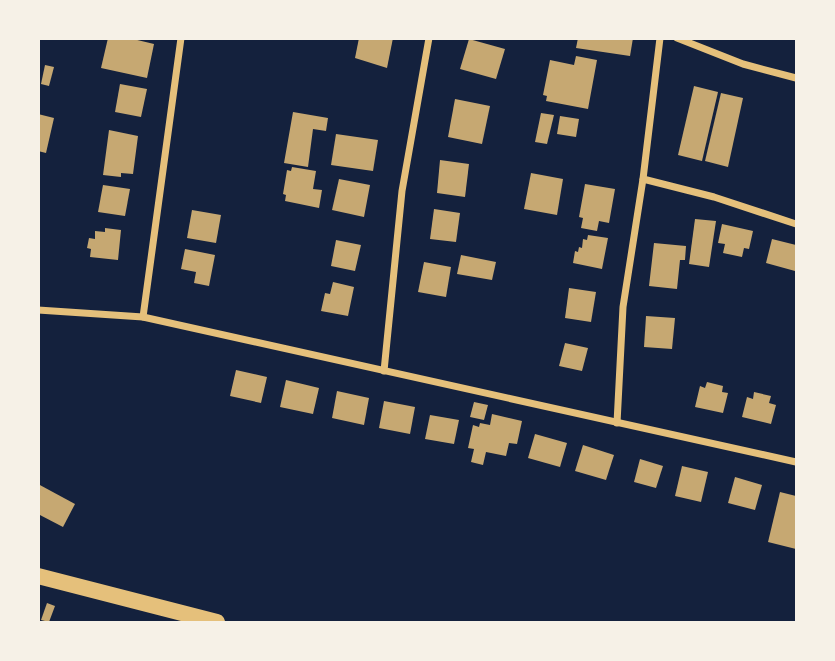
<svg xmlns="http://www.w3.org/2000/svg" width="835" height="661" viewBox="0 0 835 661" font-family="Signika,sans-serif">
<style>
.building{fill:#c6a872}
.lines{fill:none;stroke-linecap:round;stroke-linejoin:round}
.minor{stroke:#e5c07b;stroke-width:7}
.primary{stroke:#e5c07b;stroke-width:16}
</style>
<rect width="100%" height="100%" fill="#14213d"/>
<g class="building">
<path d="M108 38H129L154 44 147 78 101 68Z"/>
<path d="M359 38H393L387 68 355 58Z"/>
<path d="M578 38H633L630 56 576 48Z"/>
<path d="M469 39 505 49 496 79 460 69Z"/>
<path d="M576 56 597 60 588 109 546 101 547 96 543 95 550 60 574 65Z"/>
<path d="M45 65 54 67 49 86 41 84Z"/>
<path d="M120 84 147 89 141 117 115 112Z"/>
<path d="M694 86 718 92 702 161 678 155Z"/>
<path d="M721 93 743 98 728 167 705 161Z"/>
<path d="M455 99 490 106 482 144 448 137Z"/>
<path d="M293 112 328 118 326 131 313 129 308 167 284 163Z"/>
<path d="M541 113 554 115 547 144 535 142Z"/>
<path d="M38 114 54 118 46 153 38 151Z"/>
<path d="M560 116 579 119 576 137 557 134Z"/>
<path d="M109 130 138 136 133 174 121 173V177L103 175Z"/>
<path d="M336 134 378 140 373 171 331 165Z"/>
<path d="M440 160 469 164 465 197 437 193Z"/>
<path d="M292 167 316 171 313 189 322 190 319 208 285 201 286 195 283 194 287 170 291 171Z"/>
<path d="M531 173 563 179 557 215 524 209Z"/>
<path d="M339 179 370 185 364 217 332 210Z"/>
<path d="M585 184 615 189 609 223 599 221 597 231 581 228 583 218 579 217Z"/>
<path d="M103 185 130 189 125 216 98 212Z"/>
<path d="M434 209 460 213 456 242 430 239Z"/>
<path d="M192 210 221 215 216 243 187 238Z"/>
<path d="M695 219 716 221 709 267 689 264Z"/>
<path d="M722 224 753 231 749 249 744 248 742 257 723 253 725 244 718 243Z"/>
<path d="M105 228 121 230 118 260 90 257 91 249 87 248 89 238 95 239V231L105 232Z"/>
<path d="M588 235 608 238 602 269 573 263 575 251 578 252 579 247 582 248 583 239 587 240Z"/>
<path d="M772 239 796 245 795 271 766 263Z"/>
<path d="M336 240 361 245 355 271 331 266Z"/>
<path d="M654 243 686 246 685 260H680L677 289 649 286Z"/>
<path d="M185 249 215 255 209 286 194 283 196 272 181 269Z"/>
<path d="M461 255 496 262 492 280 457 274Z"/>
<path d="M424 262 451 267 446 297 418 292Z"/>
<path d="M333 282 354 287 348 316 321 311 325 293 330 294Z"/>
<path d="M569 288 596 292 591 322 565 318Z"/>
<path d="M646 316 675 318 672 349 644 347Z"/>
<path d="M565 343 588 348 582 371 559 366Z"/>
<path d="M236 370 267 377 261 403 230 396Z"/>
<path d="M286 380 319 388 313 414 280 407Z"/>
<path d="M707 382 723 386 722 392 728 393 723 413 695 407 700 386 705 388Z"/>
<path d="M337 391 369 398 364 425 332 418Z"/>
<path d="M754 392 771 396 769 403 776 405 771 424 742 417 747 397 753 399Z"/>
<path d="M384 401 415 407 410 434 379 428Z"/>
<path d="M474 402 488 405 484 420 470 417Z"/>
<path d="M492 414 522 421 517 444 509 443 506 456 486 452 483 465 471 462 474 449 468 448 473 425 479 427 480 423 490 425Z"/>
<path d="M430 415 459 420 454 444 425 439Z"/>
<path d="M535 434 567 443 560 467 528 458Z"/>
<path d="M583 445 614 455 606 480 575 471Z"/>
<path d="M640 459 663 466 656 488 634 482Z"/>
<path d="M682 466 708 472 701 502 675 496Z"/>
<path d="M735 477 762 485 755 510 728 503Z"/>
<path d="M38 484 75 504 63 527 38 514Z"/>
<path d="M780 492 796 496V549L768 542Z"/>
<path d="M47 603 55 606 49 622 41 620Z"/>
</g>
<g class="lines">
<g class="minor">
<path d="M677 38 743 64 796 78"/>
<path d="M643 179 714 197 796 224"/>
<path d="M38 310 143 317 796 462"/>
<path d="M143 317 181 38"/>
<path d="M384 371 402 191 429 38"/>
<path d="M617 423 623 307 643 179 660 38"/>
</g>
<path class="primary" d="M38 576 217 622"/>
</g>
<rect width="835" height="661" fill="none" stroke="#f6f1e7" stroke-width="80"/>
</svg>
